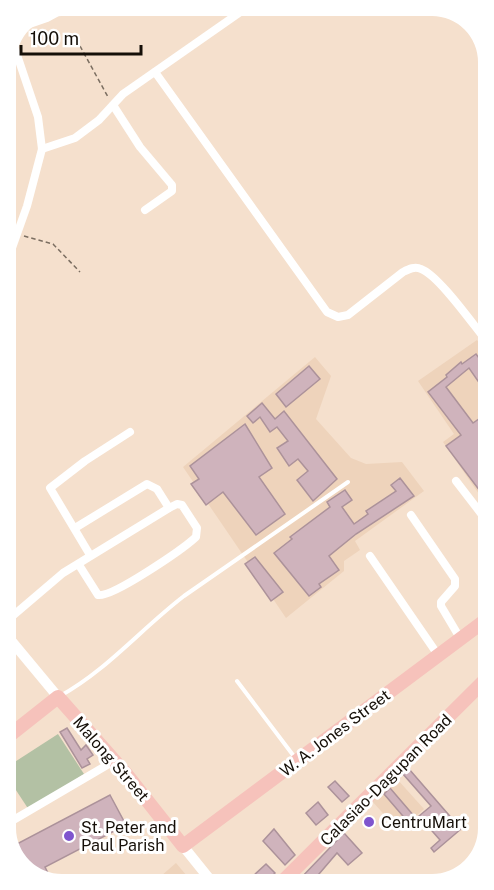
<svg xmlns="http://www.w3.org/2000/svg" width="494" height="890" viewBox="0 0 494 890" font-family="'Public Sans',sans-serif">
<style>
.built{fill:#eed3bb}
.green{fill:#b3c1a4}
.building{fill:#cfb3bc;stroke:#ac929a;stroke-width:1.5}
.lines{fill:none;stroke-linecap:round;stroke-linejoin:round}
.path{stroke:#7b6e61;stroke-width:1.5;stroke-dasharray:4.5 3;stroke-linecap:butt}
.service{stroke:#fff;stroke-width:4}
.minor{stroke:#fff;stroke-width:8}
.tertiary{stroke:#fff;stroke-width:10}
.primary{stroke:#f6c2bb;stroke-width:14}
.poi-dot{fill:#7f55ce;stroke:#fff;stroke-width:2}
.labels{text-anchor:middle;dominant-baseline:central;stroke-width:6;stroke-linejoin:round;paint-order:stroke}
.street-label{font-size:16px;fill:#150f08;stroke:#fff}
.poi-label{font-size:16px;fill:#150f08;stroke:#fff;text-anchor:start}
</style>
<rect width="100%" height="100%" fill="#f5e0cd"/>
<g class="built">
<path d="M477 340 485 352 486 504 443 442 454 434 418 381Z"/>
<path d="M315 357 331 376 316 419 351 458 366 464 402 462 424 491 355 541 360 550 344 561V571L286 618 183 467Z"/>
<path d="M397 779 424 809 399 831 372 801Z"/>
<path d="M176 863 192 882 153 883Z"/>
</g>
<path class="green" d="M58 734 84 774 29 810 10 781V765Z"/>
<g class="building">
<path d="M476 354 485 366V391L469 368 446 387 473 423 486 414V499L446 446 461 435 428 392 447 377 446 375 461 362 462 364Z"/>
<path d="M309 366 320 379 286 407 276 394Z"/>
<path d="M262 403 275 419 284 411 337 479 313 501 297 480 308 471 298 459 289 466 277 448 288 441 277 427 270 432 260 417 253 423 247 416Z"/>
<path d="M245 424 272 468 259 477 285 514 256 535 223 492 206 505 191 484 199 479 190 466Z"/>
<path d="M400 478 414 496 356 534 329 556 339 570 319 584 321 587 309 596 274 553 292 539 290 537 330 507 327 502 345 490 352 500 342 507 354 524 368 514 366 511 396 491 391 485Z"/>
<path d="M255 557 283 592 271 601 245 564Z"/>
<path d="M67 728 81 750 86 745 93 755 87 759 90 764 82 768 60 732Z"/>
<path d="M409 769 461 829 434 852 431 848 440 840 419 816 431 806 403 774Z"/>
<path d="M335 781 349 796 342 802 328 787Z"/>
<path d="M390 788 420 823 414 829 384 794Z"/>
<path d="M110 795 126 825 45 867 52 881 28 873 13 846Z"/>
<path d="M318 802 328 815 316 825 306 813Z"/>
<path d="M274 829 295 855 285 865 263 841Z"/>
<path d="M344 833 362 853 348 865 337 853 313 881H298Z"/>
<path d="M266 864 275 873 266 882H257L252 877Z"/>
</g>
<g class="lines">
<g class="path">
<path d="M80 46 108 97"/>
<path d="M24 236 53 244 80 272"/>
</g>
<g class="service">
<path d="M237 681 296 759"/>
<path d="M60 696C107 670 141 629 184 596L348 482"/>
</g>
<g class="minor">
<path d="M21 27 47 18 69 6"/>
<path d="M155 72 327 312 338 317 348 315 403 272C409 269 415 266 421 269 438 275 472 323 485 339"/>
<path d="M113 105 140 147 172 185V191L145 210"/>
<path d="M42 149 75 138 99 120 123 94 249 6"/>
<path d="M7 262 27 206 42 149 38 117 13 43"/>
<path d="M456 481 486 520"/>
<path d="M411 515 455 579V586L441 602V606L460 638"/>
<path d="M90 555 50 488 85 461 130 432"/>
<path d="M370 556 438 655"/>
<path d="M79 565 98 595C112 598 183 549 196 537L197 528 182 505 177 504 169 508"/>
<path d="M9 619 63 573 169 508 157 489 147 484 75 528"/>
<path d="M10 822 114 761"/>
</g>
<g class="tertiary">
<path d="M9 638 58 697"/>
<path d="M183 846 212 882"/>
</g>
<g class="primary">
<path d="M10 735 58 697 127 775 183 846 487 619"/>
<path d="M283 881 487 678"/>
</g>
</g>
<g class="poi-dot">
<circle cx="369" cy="822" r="6"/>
<circle cx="69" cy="836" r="6"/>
</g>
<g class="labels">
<g class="street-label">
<text transform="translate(335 733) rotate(-37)">W. A. Jones Street</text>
<text transform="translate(111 759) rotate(49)">Malong Street</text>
<text transform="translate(386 780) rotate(-45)">Calasiao-Dagupan Road</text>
</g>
<g class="poi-label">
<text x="381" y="822">CentruMart</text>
<text x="81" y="827">St. Peter and<tspan x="81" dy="18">Paul Parish</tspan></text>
</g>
</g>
<path d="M0 0H494V890H0ZM62 16H432A46 46 0 0 1 478 62V828A46 46 0 0 1 432 874H62A46 46 0 0 1 16 828V62A46 46 0 0 1 62 16Z" fill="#fff" fill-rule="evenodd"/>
<path d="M21 45v9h120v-9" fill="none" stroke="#150f08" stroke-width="3"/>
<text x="30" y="45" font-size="18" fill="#150f08" stroke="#ffffff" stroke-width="4.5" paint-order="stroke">100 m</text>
</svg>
